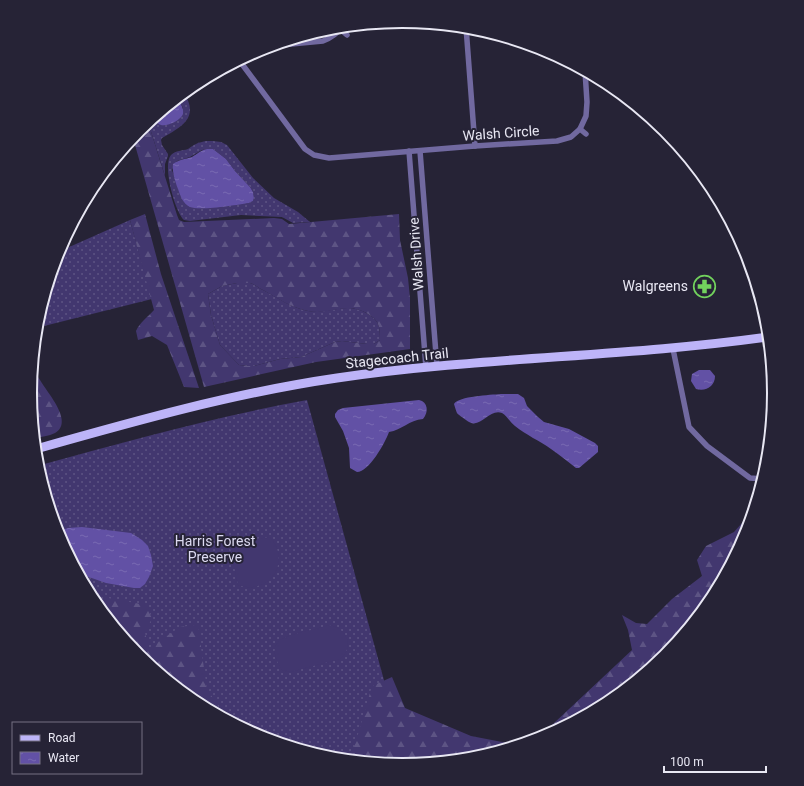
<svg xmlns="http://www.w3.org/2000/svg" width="804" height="786" viewBox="0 0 804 786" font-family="Roboto,sans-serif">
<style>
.grass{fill:url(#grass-dots);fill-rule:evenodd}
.forest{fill:url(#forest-firs);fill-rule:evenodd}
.pitch{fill:#42376f}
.water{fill:url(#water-ripples)}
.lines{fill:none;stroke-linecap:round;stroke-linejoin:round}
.street{stroke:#7169a0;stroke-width:5.5}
.primary{stroke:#bdb4f8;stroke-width:9}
.labels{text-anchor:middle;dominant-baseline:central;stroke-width:4;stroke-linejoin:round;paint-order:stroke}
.street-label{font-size:14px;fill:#e8e7f3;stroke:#262336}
.poi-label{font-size:14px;fill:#e8e7f3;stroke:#262336;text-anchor:end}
.park-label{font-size:14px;fill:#dddbf2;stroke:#262336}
.rim{fill:none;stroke:#e8e7f3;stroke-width:2}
</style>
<defs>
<pattern id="grass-dots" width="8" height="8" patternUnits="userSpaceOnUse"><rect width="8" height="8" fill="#42376f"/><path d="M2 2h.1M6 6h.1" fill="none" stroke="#5d5484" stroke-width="1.8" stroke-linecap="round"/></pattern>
<pattern id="forest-firs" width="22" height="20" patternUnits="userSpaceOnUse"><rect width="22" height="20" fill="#42376f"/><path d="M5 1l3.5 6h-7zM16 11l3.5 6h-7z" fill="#5d5484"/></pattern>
<pattern id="water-ripples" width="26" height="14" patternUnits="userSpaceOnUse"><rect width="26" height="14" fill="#6251a5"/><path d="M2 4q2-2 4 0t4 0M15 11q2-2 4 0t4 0" fill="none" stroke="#786ab2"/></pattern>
</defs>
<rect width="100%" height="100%" fill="#262336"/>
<g class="grass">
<path d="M184 93C200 118 181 127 162 138L161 140 162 145 168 154V156L165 164V176L148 122 154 117 156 121 161 125 173 123 183 108 178 98Z"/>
<path d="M206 141H213L221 142 227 145 253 178 274 198 298 212 310 222 293 223 282 217 241 215 190 221 184 220C175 212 162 165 171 155 176 150 182 151 188 149 191 147 193 145 196 144 199 142 203 142 206 141ZM207 149H213L226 159 235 171 250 187 253 192 254 198 253 201 249 203 200 208 181 196 172 170 177 161 190 157 202 150Z"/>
<path d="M130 220 152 299 36 328 37 320 58 252Z"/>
<path d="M237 283C241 283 246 283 250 283 254 284 259 288 263 290 278 298 292 308 308 311 331 315 348 299 371 316 380 322 380 330 380 340L374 344H367L342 341 335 342 301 357 280 359 254 366H248L239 365 220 345 211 315 208 294 222 286Z"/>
<path d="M307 400 407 764 402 765 329 758 259 737 195 702 139 656 93 599 58 535 37 466C127 441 215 417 307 400Z"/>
</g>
<g class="forest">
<path d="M148 122 177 215 179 220 184 222 274 218 282 219 289 224 399 214 400 240 408 278 410 298V349L316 362 204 387 133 138 139 130ZM237 283C241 283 246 283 250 283 254 284 259 288 263 290 277 298 292 308 308 311 331 316 348 299 371 316 380 322 380 330 380 340L374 344H367L342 341 335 342 301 357 280 359 254 366H248L239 365 220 345 211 315 208 294 222 286Z"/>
<path d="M145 214 161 274 199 388 184 387 167 345 152 336 138 340 136 331C140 322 148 317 154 310L130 220Z"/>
<path d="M33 363C35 369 36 375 40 380 46 391 75 422 55 433 49 436 41 437 34 438L30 393Z"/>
<path d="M752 513 746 536 711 600 665 656 608 702 544 737 537 739 632 650 628 630 622 615 636 623 647 624 672 599 702 576 697 560 706 546 734 532 750 514Z"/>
<path d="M108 598 146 605 152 618 145 633 149 648 180 627 195 625 201 632V648L207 689 218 706 223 717 195 702 139 656 95 603Z"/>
<path d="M392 677 405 708 471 736 518 745 474 758 402 765 360 761 354 748 372 686Z"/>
</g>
<g class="pitch">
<path d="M270 537C292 562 269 596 238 585L230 547 231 544 235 542Z"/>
<path d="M329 625C347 628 355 647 340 659L294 671 288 672 282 670C266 644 278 638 302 632 311 630 320 628 329 625Z"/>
</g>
<g class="water">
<path d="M178 98C180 103 184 108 183 114 181 120 167 127 161 125 157 124 156 120 154 117Z"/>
<path d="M207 149H213L226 159 235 171 250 187 253 192 254 198 253 201 249 203C236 205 200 211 190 207 183 204 180 195 178 189 175 181 172 172 173 164 178 160 185 159 192 157 197 154 201 150 207 149Z"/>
<path d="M699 370H710L715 376C715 386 706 392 696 389L691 381 692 374Z"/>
<path d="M501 394H518L524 398 527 406 538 417 544 422 569 429 595 443 598 446V452L579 468H576C568 462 560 455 551 449 540 441 526 435 515 426 510 422 507 416 502 413 488 408 480 432 466 420 456 412 458 417 454 404 459 396 490 395 501 394Z"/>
<path d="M419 400C428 402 429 412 423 419 409 420 402 430 389 432 385 443 369 472 357 472L350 468 349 448 343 431 335 417V414L338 410 343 408Z"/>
<path d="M82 527 131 533 142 540 148 546 151 555 153 566 149 577 145 584 140 588H134L106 583 86 576 76 568 57 532 68 528Z"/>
</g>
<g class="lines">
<g class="street">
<path d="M466 27 475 146"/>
<path d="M341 30 347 35"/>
<path d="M270 46 323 41C331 38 337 34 342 27"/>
<path d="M239 60 305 149 314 155 329 158 475 146 557 141 571 137 580 129 586 116 587 102 585 71"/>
<path d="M580 129 586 134"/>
<path d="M409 151 426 368"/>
<path d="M420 151 437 367"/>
<path d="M673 349 689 427 707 446 750 478 763 479"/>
</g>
<path class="primary" d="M36 449C135 421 234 393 337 378 480 357 625 357 768 337"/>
</g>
<defs>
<symbol id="pharmacy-ring" viewBox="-11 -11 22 22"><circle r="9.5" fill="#262336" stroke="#72d25d" stroke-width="1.5"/><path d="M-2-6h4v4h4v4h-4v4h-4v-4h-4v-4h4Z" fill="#72d25d"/></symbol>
</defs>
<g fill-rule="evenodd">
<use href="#pharmacy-ring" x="692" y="274" width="25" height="25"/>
</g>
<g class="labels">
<g class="street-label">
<text transform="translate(501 133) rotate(-4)">Walsh Circle</text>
<text transform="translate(416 254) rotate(-94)">Walsh Drive</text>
<text transform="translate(397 358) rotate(-6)">Stagecoach Trail</text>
</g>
<g class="poi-label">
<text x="688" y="286">Walgreens</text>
</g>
<g class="park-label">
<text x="215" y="541">Harris Forest<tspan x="215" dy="16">Preserve</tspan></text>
</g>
</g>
<path d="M0 0H804V786H0ZM37 393a365 365 0 1 1 730 0a365 365 0 1 1-730 0Z" fill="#262336" fill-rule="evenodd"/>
<path class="rim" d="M37 393a365 365 0 1 1 730 0a365 365 0 1 1-730 0Z"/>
<rect x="12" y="722" width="130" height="52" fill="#262336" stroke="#747182"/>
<rect x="20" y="735" width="20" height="6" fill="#bdb4f8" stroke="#747182"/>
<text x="48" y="742" font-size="12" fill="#e8e7f3">Road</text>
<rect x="20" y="752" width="20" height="12" fill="url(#water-ripples)" stroke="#747182"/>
<text x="48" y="762" font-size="12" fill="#e8e7f3">Water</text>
<path d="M664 766v6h102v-6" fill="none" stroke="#e8e7f3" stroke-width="2"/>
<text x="670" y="766" font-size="12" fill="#e8e7f3" stroke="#262336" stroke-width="3" paint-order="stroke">100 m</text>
</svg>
